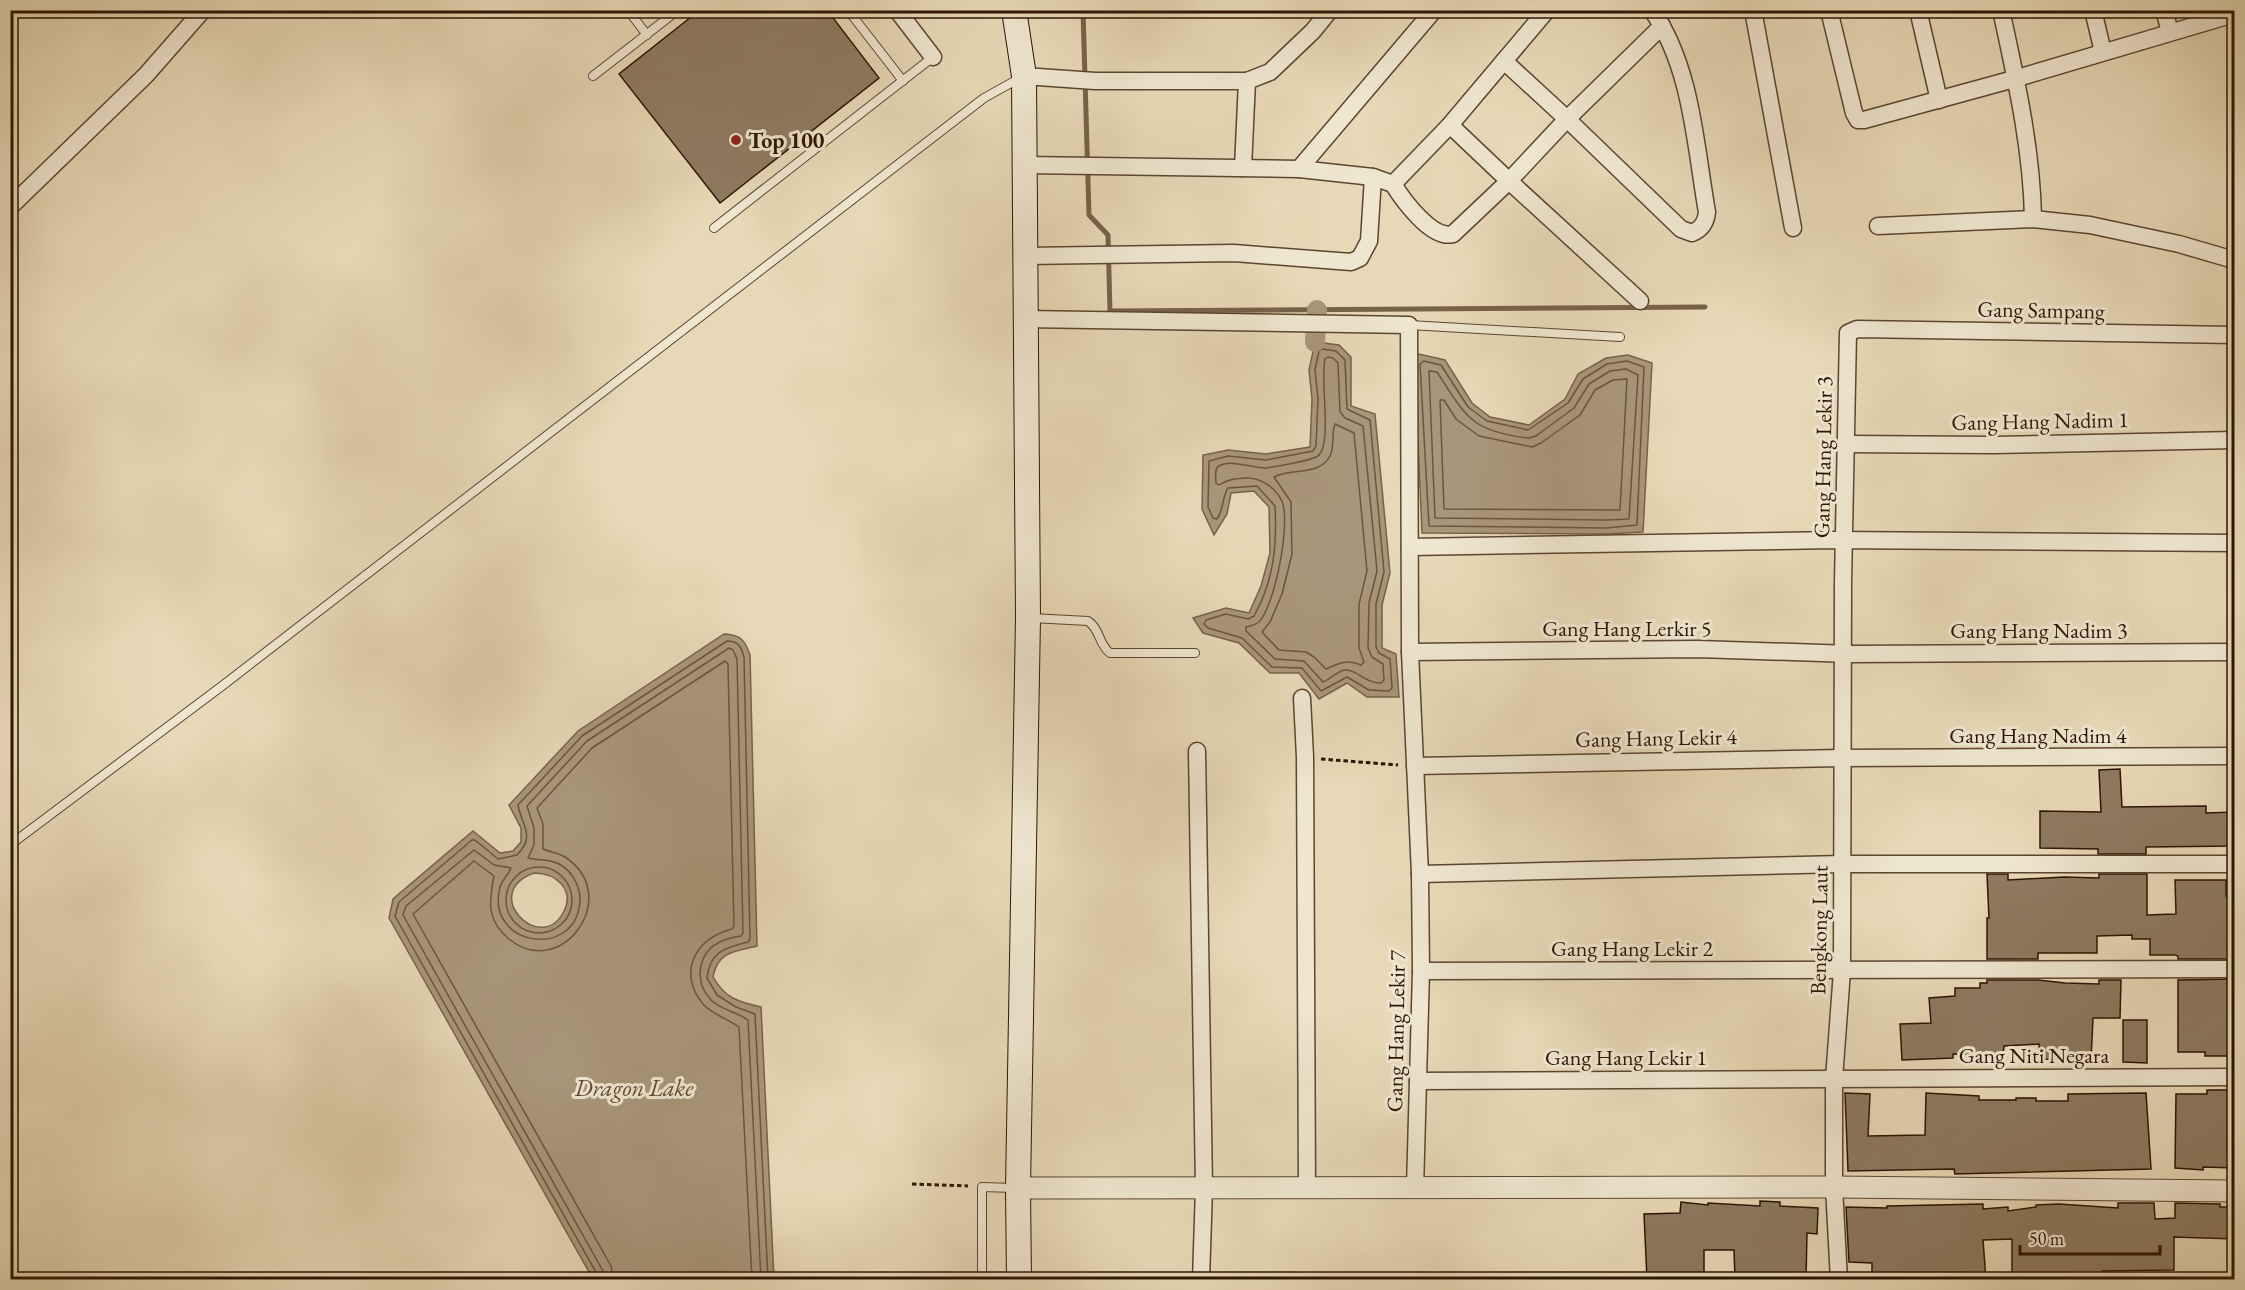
<svg xmlns="http://www.w3.org/2000/svg" width="2245" height="1290" viewBox="0 0 2245 1290" font-family="'EB Garamond',serif">
<style>
.water{fill:#a8967a;stroke:#77624a;stroke-width:1.5;fill-rule:evenodd}
.lines{fill:none;stroke-linecap:round;stroke-linejoin:round}
.shore{stroke:#6b553e;stroke-width:1.5}
.stream{stroke:#77624a;stroke-width:5}
.canal{stroke:#a8967a;stroke-width:20}
.building{fill:#8e7a61;stroke:#2e1403;stroke-width:1.5}
.service-casing{stroke:#5c4530;stroke-width:10}
.minor-casing{stroke:#5c4530;stroke-width:19}
.tertiary-casing{stroke:#5c4530;stroke-width:23}
.secondary-casing{stroke:#2e1403;stroke-width:26}
.path{stroke:#2e1403;stroke-width:3;stroke-dasharray:4.5 3;stroke-linecap:butt}
.service{stroke:#efe6d0;stroke-width:8}
.minor{stroke:#efe6d0;stroke-width:16}
.tertiary{stroke:#efe6d0;stroke-width:21}
.secondary{stroke:#efe6d0;stroke-width:24}
.poi-dot{fill:#8f2418;stroke:#efe6d0;stroke-width:2}
.labels{text-anchor:middle;dominant-baseline:central;stroke-width:6;stroke-linejoin:round;paint-order:stroke}
.poi-label{font-size:22px;font-weight:bold;fill:#2e1403;stroke:#efe6d0;text-anchor:start}
.street-label{font-size:22px;fill:#2e1403;stroke:#efe6d0}
.water-label{font-size:24px;font-style:italic;fill:#5f4833;stroke:#efe6d0}
</style>
<rect width="100%" height="100%" fill="#e7d9b7"/>
<filter id="stains"><feTurbulence type="fractalNoise" baseFrequency=".00333" numOctaves="4"/><feColorMatrix values="0 0 0 0 .2 0 0 0 0 .09 0 0 0 0 .02 0 0 0 .5 -.17"/></filter>
<radialGradient id="worn" r=".72"><stop offset=".6" stop-color="#630" stop-opacity="0"/><stop offset="1" stop-color="#630" stop-opacity=".3"/></radialGradient>
<g class="water">
<path d="M1315 342 1339 345 1351 357V406L1375 414 1390 573 1382 605V648L1396 654 1399 697H1367L1347 683 1319 699 1299 673H1270L1239 643 1203 633 1193 618 1226 608 1249 613 1261 586 1270 553 1269 507 1254 491 1231 493 1227 514 1214 535 1202 509 1203 455 1228 450 1266 454 1310 447 1312 399 1309 370Z"/>
<path d="M1414 353 1445 360 1472 403 1490 417 1529 425 1565 399 1578 374 1606 358 1628 355 1652 363 1643 532 1606 534 1422 533Z"/>
<path d="M724 634C741 635 745 640 750 655L757 946C735 951 717 952 713 977 725 998 738 1002 761 1007L774 1279H593L389 918 393 899 473 831 500 853 513 851 521 842V828L509 805 578 731ZM534 873C556 873 576 890 563 913 540 955 479 893 534 873Z"/>
</g>
<g class="lines">
<g class="shore">
<path d="M1322 349 1336 351 1345 360 1347 409 1370 420 1384 572 1376 604V647L1379 653 1390 659 1392 688 1389 691 1369 690 1347 677 1321 691 1302 668 1272 667 1242 638 1208 628 1204 624 1206 620 1226 614 1248 619 1254 616C1274 580 1277 546 1275 506L1257 486 1228 488C1222 497 1224 509 1217 519L1213 518 1208 507 1209 461 1228 456 1266 460 1313 451 1316 446 1318 399 1315 370 1319 351Z"/>
<path d="M1328 357 1333 358 1338 363 1340 412 1345 418 1363 426 1377 571 1369 603 1368 648 1372 657 1383 664 1384 680 1381 683C1364 683 1357 669 1345 670 1337 671 1331 679 1323 682L1304 661 1275 659 1246 631V627C1251 626 1255 625 1259 622 1275 605 1291 523 1282 501 1275 487 1260 477 1245 478 1235 479 1228 479 1219 485L1216 483C1216 478 1214 468 1219 466 1231 459 1252 468 1266 468 1273 467 1316 460 1319 455 1332 442 1320 379 1325 359Z"/>
<path d="M1424 361 1441 365 1468 407 1487 421 1528 430 1568 403 1583 379 1607 364 1627 361 1644 367 1637 525 1606 528 1429 526 1420 364Z"/>
<path d="M1626 369 1638 375 1629 519 1606 520 1435 518 1429 371 1437 372C1466 417 1472 432 1529 438L1536 436 1574 408 1589 384 1610 371Z"/>
<path d="M1627 379 1620 510 1444 509 1440 400H1444L1456 419 1479 436 1532 447 1541 443 1580 415 1595 390 1613 380Z"/>
<path d="M1335 424 1354 433 1367 571 1359 604V648L1364 662 1361 665C1347 659 1339 663 1326 669L1314 657 1306 652 1279 650 1262 632 1270 622 1282 594 1292 554 1291 502 1274 477C1291 467 1319 477 1330 456 1335 446 1331 434 1335 424Z"/>
<circle cx="539" cy="900" r="33"/>
<path d="M597 1280V1274L395 916 399 902 472 840H475L498 859 517 855C536 835 522 827 518 805L582 736 727 641C738 641 741 646 744 657L750 939 748 942C725 948 710 951 707 978L717 995 736 1007 755 1014 768 1280"/>
<path d="M605 1280 603 1271 403 915 406 906 474 850 494 865 511 868C509 874 502 880 500 887 484 948 581 961 580 897 579 884 571 870 559 864 549 858 537 861 528 858L534 845V828L527 806 587 741 729 648 733 650 737 659 743 933 741 936C735 937 728 938 722 941 698 951 693 981 711 1000 721 1010 737 1012 748 1020L761 1280"/>
<path d="M614 1280 611 1266 413 914 474 861 494 876C489 901 486 920 509 939 561 982 624 896 565 857 558 853 550 852 543 849V824L537 808 592 748 725 661 728 664 734 926 732 929C695 938 677 973 703 1004 713 1015 728 1019 739 1027L752 1280"/>
</g>
<path class="stream" d="M1083 10 1089 215 1108 235 1110 311 1705 307"/>
<path class="canal" d="M1315 342 1317 310"/>
</g>
<g class="building">
<path d="M700 10H827L879 78 720 203 619 74Z"/>
<path d="M2120 769 2122 807 2206 806V813L2235 812V846L2146 847V854H2098V849L2040 848V811L2101 812 2099 770Z"/>
<path d="M1987 874H2008V880L2064 877 2099 878V874H2147V915L2176 914 2175 880H2226V896H2235V915H2228V959H2178V956L2175 955H2150V939H2132V935L2097 936V953H2038V959H1987V918H1989Z"/>
<path d="M2235 979V1056H2205V1052H2178V980Z"/>
<path d="M1987 980H2038L2065 983 2099 984V980H2121L2120 1018H2093L2091 1060 2040 1059 2039 1044 2004 1046 2003 1055 1953 1054V1058L1902 1060 1900 1024 1931 1023 1929 998 1955 996V988H1980V983H1987Z"/>
<path d="M2123 1020H2147V1063L2123 1062Z"/>
<path d="M2207 1090H2235V1168L2203 1167V1170L2175 1168 2176 1094H2207Z"/>
<path d="M1845 1093 1870 1094 1868 1136 1925 1135 1926 1093 1979 1096V1100H2016V1098H2036V1101H2068V1094L2146 1093 2151 1169 1955 1174 1954 1169 1848 1171Z"/>
<path d="M1760 1201 1780 1202V1206L1818 1208 1817 1234 1807 1233 1806 1280H1784L1785 1277 1735 1278 1734 1250H1704V1275L1673 1274V1279H1647L1644 1214 1680 1213 1681 1202 1708 1205V1203L1760 1206Z"/>
<path d="M2118 1203H2154L2155 1219 2175 1218V1203L2220 1204V1207H2235V1239L2174 1237V1270L2102 1271V1273L2035 1278V1280H2012V1239L1983 1240 1986 1279 1872 1280V1263L1849 1262 1846 1207 1887 1208V1206L1983 1204V1209L2008 1207V1211L2036 1207V1205L2059 1204 2118 1208Z"/>
</g>
<g class="lines">
<defs>
<g id="service">
<path d="M628 10 647 35"/>
<path d="M848 10 903 81"/>
<path d="M593 76 678 10"/>
<path d="M714 228 933 57"/>
<path d="M1409 325 1620 337"/>
<path d="M1031 618 1088 621C1100 629 1099 645 1110 653H1195"/>
<path d="M10 845 222 686 984 98 1020 78"/>
<path d="M982 1280V1187L1015 1188"/>
</g>
<g id="minor">
<path d="M897 10 933 57"/>
<path d="M1753 10 1793 228"/>
<path d="M1829 10 1854 113 1858 120H1864L2014 79 2234 14"/>
<path d="M1918 10 1939 100"/>
<path d="M2001 10C2016 79 2032 149 2033 219"/>
<path d="M2093 10 2103 52"/>
<path d="M2164 10 2170 32"/>
<path d="M1504 61 1567 119 1681 229 1692 233C1702 229 1706 222 1707 212 1695 144 1692 68 1652 10"/>
<path d="M1024 76 1095 81H1247L1270 72 1313 31 1330 10"/>
<path d="M1450 125 1509 181 1567 119 1662 26"/>
<path d="M1025 165 1299 169 1373 177 1393 184C1403 200 1432 240 1453 234L1509 181 1640 301"/>
<path d="M1243 168 1247 81"/>
<path d="M1299 169 1434 10"/>
<path d="M1393 184 1450 125 1547 10"/>
<path d="M10 207 146 75 203 10"/>
<path d="M1878 226 2033 219 2090 225 2179 244 2234 260"/>
<path d="M1025 256 1234 253 1351 262 1360 258 1369 241 1373 177"/>
<path d="M1024 319 1409 325 1410 652 1420 874 1421 971 1415 1189"/>
<path d="M1845 444 1994 445 2234 440"/>
<path d="M1410 547 1834 540 2234 543"/>
<path d="M1410 652 1698 649 1851 654 2234 652"/>
<path d="M1302 698 1305 757 1307 1189"/>
<path d="M1197 751 1204 1188 1201 1280"/>
<path d="M1415 766 1842 758 2234 756"/>
<path d="M1420 874 1843 864H2234"/>
<path d="M1421 971 2234 969"/>
<path d="M1418 1081 2234 1077"/>
<path d="M1839 1280 1834 1187V1079L1842 971 1843 582 1848 333 1857 329 2234 335"/>
</g>
<path id="tertiary" d="M1018 1188 1834 1187 2234 1191"/>
<path id="secondary" d="M1014 10 1024 76 1028 618 1018 1188 1019 1280"/>
</defs>
<use href="#service" class="service-casing"/>
<use href="#minor" class="minor-casing"/>
<use href="#tertiary" class="tertiary-casing"/>
<use href="#secondary" class="secondary-casing"/>
<g class="path">
<path d="M1321 759 1398 765"/>
<path d="M912 1184 968 1186"/>
</g>
<use href="#service" class="service"/>
<use href="#minor" class="minor"/>
<use href="#tertiary" class="tertiary"/>
<use href="#secondary" class="secondary"/>
</g>
<circle class="poi-dot" cx="736" cy="140" r="6"/>
<g class="labels">
<g class="poi-label">
<text x="748" y="140">Top 100</text>
</g>
<g class="street-label">
<text transform="translate(2041 310) rotate(1)">Gang Sampang</text>
<text transform="translate(2040 421) rotate(-1)">Gang Hang Nadim 1</text>
<text transform="translate(1823 457) rotate(-89)">Gang Hang Lekir 3</text>
<text x="1627" y="628">Gang Hang Lerkir 5</text>
<text x="2039" y="630">Gang Hang Nadim 3</text>
<text x="2038" y="735">Gang Hang Nadim 4</text>
<text transform="translate(1656 738) rotate(-1)">Gang Hang Lekir 4</text>
<text transform="translate(1819 930) rotate(-89)">Bengkong Laut</text>
<text x="1632" y="948">Gang Hang Lekir 2</text>
<text transform="translate(1396 1031) rotate(-89)">Gang Hang Lekir 7</text>
<text x="2034" y="1055">Gang Niti Negara</text>
<text x="1626" y="1057">Gang Hang Lekir 1</text>
</g>
<g class="water-label">
<text x="634" y="1087">Dragon Lake</text>
</g>
</g>
<rect width="2245" height="1290" fill="none" stroke="#e7d9b7" stroke-width="36"/>
<rect x="12" y="12" width="2221" height="1266" fill="none" stroke="#2e1403" stroke-width="3"/>
<rect x="18" y="18" width="2209" height="1254" fill="none" stroke="#2e1403" stroke-width="1.5"/>
<path d="M2020 1245v9h140v-9" fill="none" stroke="#2e1403" stroke-width="3"/>
<text x="2029" y="1245" font-size="18" fill="#2e1403" stroke="#efe6d0" stroke-width="4.5" paint-order="stroke">50 m</text>
<rect width="100%" height="100%" filter="url(#stains)"/>
<rect width="100%" height="100%" fill="url(#worn)"/>
</svg>
